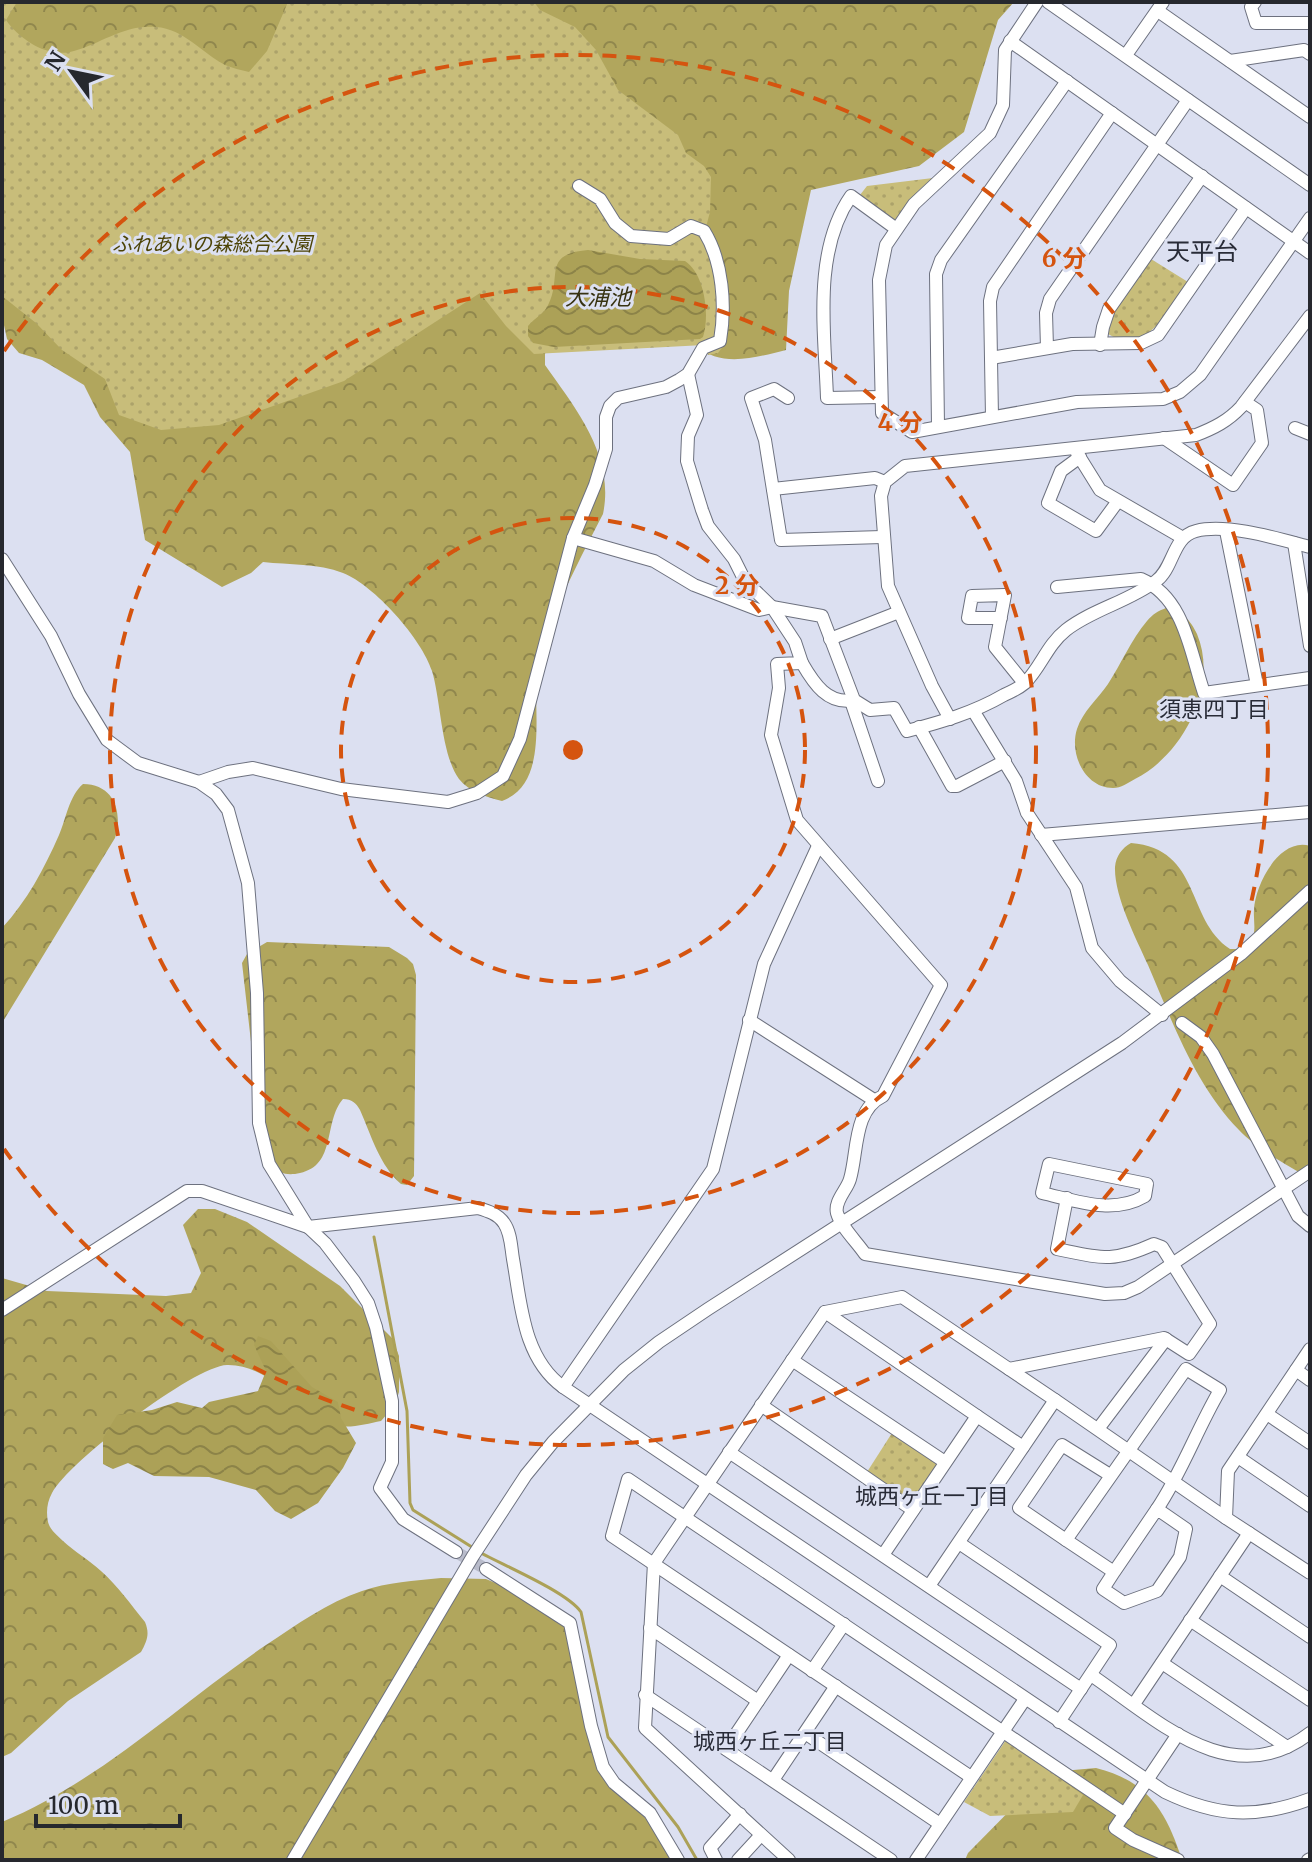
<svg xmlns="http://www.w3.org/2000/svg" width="1312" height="1862" viewBox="0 0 1312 1862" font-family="Merriweather,'Noto Sans JP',serif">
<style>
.forest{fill:url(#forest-crowns)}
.park{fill:url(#park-dots)}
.water{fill:url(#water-waves)}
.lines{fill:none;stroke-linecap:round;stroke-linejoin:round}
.stream{stroke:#aca157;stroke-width:3}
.minor-tunnel{stroke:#b8bbca;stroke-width:12;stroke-dasharray:12 6;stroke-linecap:butt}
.minor-casing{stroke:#6d717f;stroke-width:14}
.minor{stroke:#fff;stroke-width:12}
.ring{fill:none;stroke:#d5540f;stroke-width:4;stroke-dasharray:14 10}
.labels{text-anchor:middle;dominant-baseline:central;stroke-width:6;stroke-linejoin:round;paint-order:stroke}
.park-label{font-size:20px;font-style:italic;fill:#4c4306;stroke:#dce0f1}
.water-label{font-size:22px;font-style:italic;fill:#373211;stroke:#dce0f1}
.neighbourhood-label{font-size:22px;fill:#282b37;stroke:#dce0f1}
.quarter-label{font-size:24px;fill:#282b37;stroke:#dce0f1}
.centre{fill:#d5540f;stroke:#dce0f1;stroke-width:4}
.ring-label{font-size:24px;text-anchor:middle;font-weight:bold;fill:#d5540f;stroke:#dce0f1;stroke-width:6;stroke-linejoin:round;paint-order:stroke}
</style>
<defs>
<pattern id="forest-crowns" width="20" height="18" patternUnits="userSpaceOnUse" patternTransform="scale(2)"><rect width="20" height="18" fill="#b1a65d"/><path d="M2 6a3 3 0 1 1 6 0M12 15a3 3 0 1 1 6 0" fill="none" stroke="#90874d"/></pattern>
<pattern id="park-dots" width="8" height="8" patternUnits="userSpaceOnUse" patternTransform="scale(2)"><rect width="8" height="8" fill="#c8bd7a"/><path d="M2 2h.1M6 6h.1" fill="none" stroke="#aca26a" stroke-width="1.8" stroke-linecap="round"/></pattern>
<pattern id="water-waves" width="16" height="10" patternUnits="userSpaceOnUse" patternTransform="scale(2)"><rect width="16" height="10" fill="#aca157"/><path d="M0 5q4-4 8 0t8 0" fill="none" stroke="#8c8348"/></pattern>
</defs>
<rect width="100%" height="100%" fill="#dce0f1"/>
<g class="forest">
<path d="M2 2H1014L998 20 964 132 919 166 811 190 789 291 786 350C757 357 720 369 697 345L553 334 545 354V365C576 409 615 456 603 514 584 551 565 587 550 625 546 637 540 649 538 660 530 702 553 782 502 801 487 797 469 792 459 779 441 754 441 701 432 671 422 639 374 585 343 573 318 563 289 565 263 562L251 573 222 587 145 540 130 452 100 417 84 385 42 360 19 353 7 339 2 316Z"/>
<path d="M1166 608C1181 609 1191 621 1197 634 1219 686 1183 755 1135 779 1128 783 1121 788 1113 788 1085 788 1069 754 1077 729 1083 711 1097 700 1108 684 1121 664 1131 640 1147 621 1153 614 1158 611 1166 608Z"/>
<path d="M83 784C115 784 123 814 115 838L2 1023V928C27 901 44 869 59 835 66 819 69 796 83 784Z"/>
<path d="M1131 843C1202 849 1185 919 1230 949 1239 949 1246 950 1251 941 1257 931 1253 920 1254 910 1255 884 1280 837 1310 846V1178C1289 1167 1255 1147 1239 1130 1195 1085 1172 1021 1148 965 1136 938 1114 896 1115 867 1116 856 1122 848 1131 843Z"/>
<path d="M267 942 389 947 407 958 413 964 416 975 414 1176 407 1185 401 1184C380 1166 371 1135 360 1110 356 1103 352 1099 343 1099 323 1122 337 1165 300 1173 287 1176 280 1173 269 1167L255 1077 242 963 247 954Z"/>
<path d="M198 1209H215L247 1222 340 1286 392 1338 399 1356V1392L395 1405 381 1421C366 1424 346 1430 332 1424 298 1408 269 1364 227 1365 194 1366 68 1462 52 1493 47 1502 46 1512 48 1522 50 1530 57 1535 63 1541 75 1552 89 1560 101 1571 118 1586 131 1605 145 1622 150 1634 147 1641 141 1652L68 1701 11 1753 2 1757V1278L47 1291 166 1296 191 1293 201 1273 183 1225Z"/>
<path d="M441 1578 486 1579 505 1587 568 1626 613 1785 662 1835 676 1860H2V1822C101 1781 179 1704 266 1645 296 1625 328 1602 362 1591 388 1582 414 1581 441 1578Z"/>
<path d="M1096 1768C1148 1781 1166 1811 1182 1860H965L968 1853 1038 1782 1062 1771Z"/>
</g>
<g class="park">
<path d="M2 2H17L6 20C20 40 49 59 74 51 102 43 125 24 156 27 184 29 202 53 225 65 232 68 241 70 249 72L267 51 288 2H534L540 10 575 27 596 50 618 90 678 135 686 153 704 166 711 177 710 212 706 227 724 345 718 353 708 355 704 345 534 354 506 326 480 293 344 381 219 425 161 430 119 415 105 379 62 350 36 323 2 296Z"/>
<path d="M933 178 919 190 894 221 860 195 867 186Z"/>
<path d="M1151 259 1188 282C1170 308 1147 357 1108 334L1114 312Z"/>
<path d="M892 1433 936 1462 937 1466 914 1500 911 1501 867 1472Z"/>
<path d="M1006 1740 1083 1795 1073 1812 990 1816 964 1802Z"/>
</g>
<g class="water">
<path d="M588 250 640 259 685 261C705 274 710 316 703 337L700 339 554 347 533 343 528 336V326C535 317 545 314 549 303 562 276 542 254 588 250Z"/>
<path d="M258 1336 271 1341 312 1387 338 1402 341 1418 356 1443 343 1468 318 1503 291 1519 275 1511 256 1490 209 1477 154 1476 128 1463 113 1469 103 1464V1438L117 1415 152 1410 177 1402 202 1408 209 1402 258 1391 266 1371 254 1345Z"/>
</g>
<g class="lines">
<g class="stream">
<path d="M374 1237 407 1411 410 1503 413 1510 475 1549"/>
<path d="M481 1553C505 1566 567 1592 581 1612L608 1737 678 1827 697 1860"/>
</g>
<path class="minor-tunnel" d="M456 1552 486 1569"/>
<defs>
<g id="minor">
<path d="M1037 2 1005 50 1003 105 990 133 914 204 886 245 879 280 882 413 912 432 1077 402 1163 399 1180 392 1200 375 1310 218"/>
<path d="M1048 2 1310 185"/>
<path d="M1255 2 1251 7 1256 23H1310"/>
<path d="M1158 11 1310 117"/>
<path d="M1010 41 1310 253"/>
<path d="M1126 55 1163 2"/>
<path d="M1230 61 1304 50 1310 54"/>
<path d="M1100 345 1103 327 1109 309 1202 176"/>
<path d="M1047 348 1046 313 1050 299 1188 100"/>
<path d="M991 358 1072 344 1141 343 1158 335 1246 208"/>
<path d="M688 374 697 415 688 436 687 461 702 510 708 526 734 559 745 581 772 607 795 642 802 663 777 664 779 688 771 735 797 820 941 985 883 1096C853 1110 858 1152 850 1179 847 1190 834 1201 837 1213 841 1227 857 1242 865 1254L1105 1294 1124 1293 1138 1287 1310 1171"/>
<path d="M881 397 827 398C825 334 812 252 851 196L895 228"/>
<path d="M788 398 774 389 751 398 765 440 781 540 882 537"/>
<path d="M992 417 990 301 993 287 1112 113"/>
<path d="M938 426 936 274 941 260 1067 81"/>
<path d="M1295 428 1310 434"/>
<path d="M1164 438 1233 485 1262 443 1257 410 1245 402"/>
<path d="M1077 453 1100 490 1183 538"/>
<path d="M1080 457 1061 471 1048 503 1096 531 1118 501"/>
<path d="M773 489 875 478 885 482"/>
<path d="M1226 531 1257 685"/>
<path d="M573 538 654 561 694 585 759 610 772 607 822 616 854 700 870 710 894 708 907 731C941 722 973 713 1004 695 1011 692 1019 688 1025 683 1041 667 1047 645 1066 630 1093 609 1128 602 1156 581 1174 568 1172 537 1196 531 1227 523 1279 539 1310 547"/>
<path d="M1294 543 1310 646"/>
<path d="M2 559 51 636 79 694 107 740 138 763 199 782 216 794 228 810 248 883 257 993 259 1123 269 1164 308 1227 325 1243 354 1281 368 1303 376 1327 392 1401V1462L380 1488 403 1519 456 1552"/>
<path d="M1057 587 1141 579C1185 598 1190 652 1204 693L1310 678"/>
<path d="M1001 618H968L972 596 1005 595 995 647 1024 683"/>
<path d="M830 639 899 612"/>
<path d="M802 663C814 684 828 705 854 700"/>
<path d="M851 701 878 781"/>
<path d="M974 712 1016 781 1027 813 1076 887 1092 948 1120 981 1162 1015"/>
<path d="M950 719 932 686 888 586 881 496 885 482 905 466 1196 435C1214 428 1228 421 1241 407L1310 316"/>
<path d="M919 727 952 786H957L1005 761"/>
<path d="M199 782 228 772 253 768 341 789 448 802 477 793 503 776 520 739 573 538 595 485 606 449V417L610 406 618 398 666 387 679 380 688 374 703 348 720 341C726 306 723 262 704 231L691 226 669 239 631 236 615 223 600 199 579 186"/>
<path d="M1041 835 1310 812"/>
<path d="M749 1020 874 1100"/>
<path d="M1182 1023 1201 1037 1213 1054 1298 1216 1310 1226"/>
<path d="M1049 1164 1147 1184 1145 1196C1113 1215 1077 1201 1042 1193Z"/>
<path d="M2 1310 187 1191H202L308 1227 478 1208C488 1211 498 1214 504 1223 511 1233 511 1247 513 1259 521 1304 523 1358 563 1387L1165 1792C1217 1817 1256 1819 1310 1799"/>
<path d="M825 1312 977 1416"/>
<path d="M1310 1349 1228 1471 1226 1518 1310 1573"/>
<path d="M792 1360 945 1462"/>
<path d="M1009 1369 1164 1338 1189 1354 1210 1324 1162 1247 1154 1244C1112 1263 1101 1258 1057 1249L1067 1198"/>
<path d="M1296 1370 1310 1380"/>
<path d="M563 1387 713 1169 764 964 818 846"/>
<path d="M1055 1400 1226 1518"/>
<path d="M761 1405 913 1510"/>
<path d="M1267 1414 1310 1443"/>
<path d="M1098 1429 1166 1339"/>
<path d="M729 1452 1081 1689"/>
<path d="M1238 1457 1310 1506"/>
<path d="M1110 1475 1062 1445 1019 1508 1066 1540 1186 1369 1220 1390C1197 1429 1182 1472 1157 1509"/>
<path d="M1066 1540 1114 1572 1103 1589 1124 1603 1157 1591 1180 1557 1186 1529 1157 1509 1114 1572"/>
<path d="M959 1543 1110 1645 1059 1722"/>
<path d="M883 1555 977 1416 1023 1447"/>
<path d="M486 1569 570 1623 591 1726 603 1767 614 1783 650 1813 678 1860"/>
<path d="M1220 1576 1310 1637"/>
<path d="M1190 1620 1310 1700"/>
<path d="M650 1628 758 1701"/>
<path d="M1162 1663 1287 1747"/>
<path d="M812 1671 844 1624"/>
<path d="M1091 1675C1156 1719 1231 1794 1310 1733"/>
<path d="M645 1695 891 1860"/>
<path d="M1134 1704 1249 1533"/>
<path d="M805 1733 940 1824"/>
<path d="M1178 1734 1115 1828 1133 1840 1178 1860"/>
<path d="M726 1749 789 1655"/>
<path d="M971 1777 612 1536 628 1479 1125 1814"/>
<path d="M773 1780 836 1686"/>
<path d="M293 1860 473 1556 526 1475 553 1442 624 1370 659 1342 708 1309 1122 1043 1241 954 1310 891"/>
<path d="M716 1860 710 1848 740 1814"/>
<path d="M738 1860 761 1835"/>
<path d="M789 1860 645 1728 654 1563 825 1312 902 1297 1055 1400 929 1586"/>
<path d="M916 1860 1025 1699"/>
<path d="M1308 1860 1310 1859"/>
</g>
</defs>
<use href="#minor" class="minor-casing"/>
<use href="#minor" class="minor"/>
</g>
<g class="ring">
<circle cx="573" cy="750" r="232"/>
<circle cx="573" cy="750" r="463"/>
<path d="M4 351A695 695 0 1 1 4 1149"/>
</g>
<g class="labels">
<g class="park-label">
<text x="212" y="243">ふれあいの森総合公園</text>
</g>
<g class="water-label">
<text x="598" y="297">大浦池</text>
</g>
<g class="neighbourhood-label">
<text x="1214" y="709">須恵四丁目</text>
<text x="932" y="1496">城西ヶ丘一丁目</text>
<text x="770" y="1741">城西ヶ丘二丁目</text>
</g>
<g class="quarter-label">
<text x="1202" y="251">天平台</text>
</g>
</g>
<circle cx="573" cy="750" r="12" class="centre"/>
<g class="ring-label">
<text x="1064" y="267">6 分</text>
<text x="900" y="431">4 分</text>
<text x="737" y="594">2 分</text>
</g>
<rect width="1312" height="1862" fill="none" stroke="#26282e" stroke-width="8"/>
<g transform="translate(72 72) rotate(303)" stroke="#dce0f1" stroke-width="6" paint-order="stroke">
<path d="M0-6L14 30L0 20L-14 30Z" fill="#26282e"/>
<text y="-12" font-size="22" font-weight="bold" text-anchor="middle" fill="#26282e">N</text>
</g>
<path d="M36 1814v12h144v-12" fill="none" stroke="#26282e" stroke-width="4"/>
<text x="48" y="1814" font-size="24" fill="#26282e" stroke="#dce0f1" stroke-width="6" paint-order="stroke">100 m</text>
</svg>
